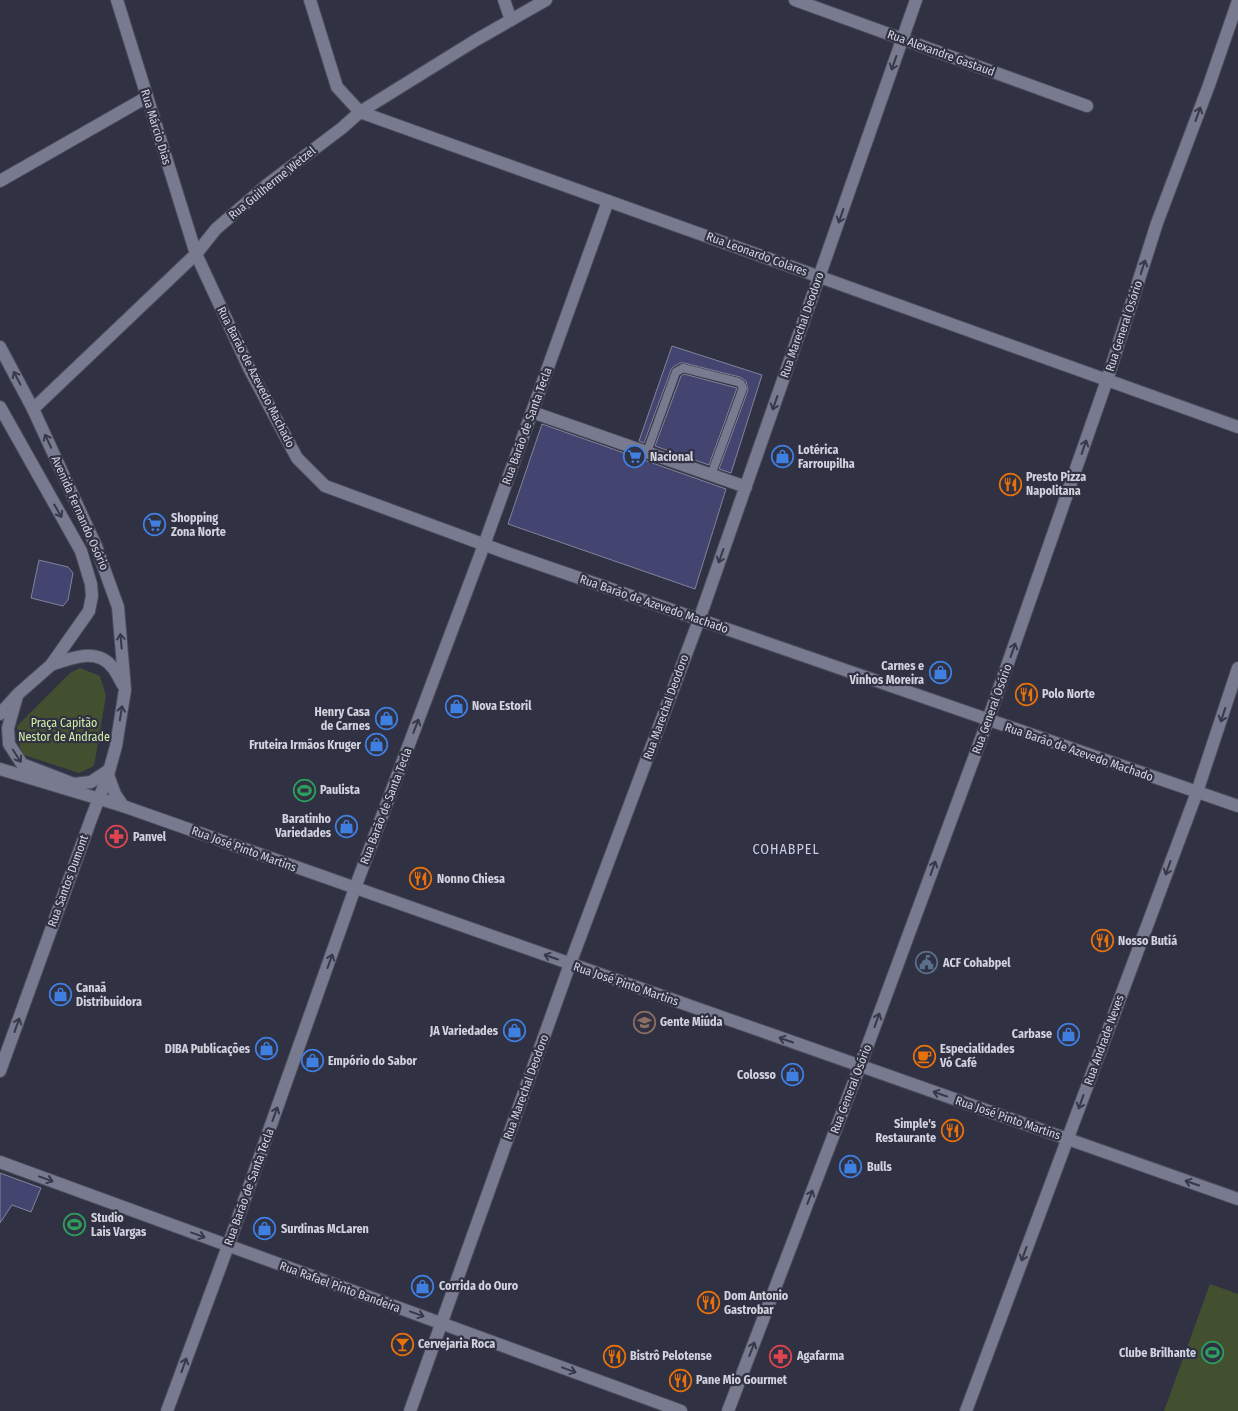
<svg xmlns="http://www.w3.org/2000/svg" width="1238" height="1411" viewBox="0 0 1238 1411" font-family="'Fira Sans Condensed',sans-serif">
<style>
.green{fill:#43502f}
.building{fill:#434570;stroke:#82849a}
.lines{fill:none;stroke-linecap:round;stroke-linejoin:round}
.lane-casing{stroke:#4c4d5c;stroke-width:9}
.street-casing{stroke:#4c4d5c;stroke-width:14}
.secondary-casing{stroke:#4c4d5c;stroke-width:14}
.lane{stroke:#787a8f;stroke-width:8}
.street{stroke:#787a8f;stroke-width:12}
.secondary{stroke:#787a8f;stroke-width:12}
.oneway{stroke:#37384b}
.labels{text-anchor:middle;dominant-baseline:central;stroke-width:4.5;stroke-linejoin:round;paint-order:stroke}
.street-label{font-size:12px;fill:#d2d3df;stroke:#303143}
.poi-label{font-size:12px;font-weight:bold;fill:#d2d3df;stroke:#303143;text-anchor:start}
.park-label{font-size:12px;fill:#d1efa4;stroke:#303143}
.neighbourhood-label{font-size:14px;letter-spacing:1px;fill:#cacde4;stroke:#303143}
</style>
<rect width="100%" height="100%" fill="#303143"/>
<g class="green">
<path d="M80 668 100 676 106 696 94 766 79 773 21 754 17 726 70 673Z"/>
<path d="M1210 1284 1238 1294V1411H1164Z"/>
</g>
<g class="building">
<path d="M672 346 762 375 731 473 719 469 748 390 746 381 740 377 684 363H680L673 367 671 370 644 443 639 441Z"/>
<path d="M684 374 737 388 709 465 655 446 681 376Z"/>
<path d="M542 424 726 489 695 589 508 524Z"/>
<path d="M39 560 68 567 73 573 68 600 63 606 31 598Z"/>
<path d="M0 1173 41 1188 31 1212 12 1205 0 1223Z"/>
</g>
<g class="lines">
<defs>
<path id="lane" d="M647 452 676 372 683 368 738 382 741 384 743 388 711 475"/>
<g id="street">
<path d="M117 0 196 254 250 370 297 458 325 486 507 553 1238 806"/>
<path d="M310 0 337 87 360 112 1238 427"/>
<path d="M504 0 511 20"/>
<path d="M795 0 1087 106"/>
<path d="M0 181 147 97"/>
<path d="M532 412 746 487"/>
<path d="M167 1411 228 1246 355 888 484 545 608 201"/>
<path d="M966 1411 1197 792 1238 668"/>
</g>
<g id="secondary">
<path d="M0 347 33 409 96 546 118 607 125 690 116 746 108 775 91 819 0 1071"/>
<path d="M0 407 81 551 91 584 92 596 89 611 51 665 18 694 0 714"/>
<path d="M33 409 196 254 216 229 268 184 342 128 360 112 476 40 546 0"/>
<path d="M51 665C70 658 98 647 113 668 117 673 120 680 123 685"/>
<path d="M17 696 8 728 9 744 22 764 74 784 91 782 109 770"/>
<path d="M0 769 123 806 1238 1199"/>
<path d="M108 775 115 794 123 806"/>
<path d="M0 1162 681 1411"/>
<path d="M410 1411 570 964 699 620 916 0"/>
<path d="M728 1411 860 1066 988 720 1107 380 1157 223 1209 85 1238 1"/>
</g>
</defs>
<use href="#lane" class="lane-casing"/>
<use href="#street" class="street-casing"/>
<use href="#secondary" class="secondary-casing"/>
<use href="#lane" class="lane"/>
<use href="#street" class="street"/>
<use href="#secondary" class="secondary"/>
</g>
<defs><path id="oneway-shaft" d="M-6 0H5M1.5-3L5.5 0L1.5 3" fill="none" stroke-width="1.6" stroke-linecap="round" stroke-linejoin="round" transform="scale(1.25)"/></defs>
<g class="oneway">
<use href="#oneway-shaft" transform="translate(894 63) rotate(109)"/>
<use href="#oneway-shaft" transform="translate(1198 114) rotate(-70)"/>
<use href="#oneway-shaft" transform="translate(841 216) rotate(109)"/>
<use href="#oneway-shaft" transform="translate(1143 267) rotate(-72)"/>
<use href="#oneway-shaft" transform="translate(17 378) rotate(-118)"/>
<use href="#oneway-shaft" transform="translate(775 403) rotate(109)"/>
<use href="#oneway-shaft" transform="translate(48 441) rotate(-115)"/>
<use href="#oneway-shaft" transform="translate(1084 447) rotate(-71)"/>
<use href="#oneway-shaft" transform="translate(58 511) rotate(60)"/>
<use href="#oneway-shaft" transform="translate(721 556) rotate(109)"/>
<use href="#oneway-shaft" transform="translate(121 641) rotate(-95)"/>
<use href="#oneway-shaft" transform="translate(1013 650) rotate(-71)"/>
<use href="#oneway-shaft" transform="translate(121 713) rotate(-81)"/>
<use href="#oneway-shaft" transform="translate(1223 715) rotate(108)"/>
<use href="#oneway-shaft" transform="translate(416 726) rotate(-69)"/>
<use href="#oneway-shaft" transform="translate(17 756) rotate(57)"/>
<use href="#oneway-shaft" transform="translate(933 868) rotate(-70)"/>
<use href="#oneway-shaft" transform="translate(1168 868) rotate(110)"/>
<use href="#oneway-shaft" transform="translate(551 957) rotate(-161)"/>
<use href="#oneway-shaft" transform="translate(330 961) rotate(-70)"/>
<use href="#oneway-shaft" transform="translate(877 1020) rotate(-70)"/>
<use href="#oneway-shaft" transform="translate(17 1025) rotate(-70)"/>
<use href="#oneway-shaft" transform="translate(786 1040) rotate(-161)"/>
<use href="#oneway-shaft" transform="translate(940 1094) rotate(-161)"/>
<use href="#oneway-shaft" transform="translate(1081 1102) rotate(110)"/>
<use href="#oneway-shaft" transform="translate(275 1114) rotate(-70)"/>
<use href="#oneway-shaft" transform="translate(46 1179) rotate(20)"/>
<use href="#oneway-shaft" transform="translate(1192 1183) rotate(-161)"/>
<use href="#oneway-shaft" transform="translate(810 1197) rotate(-69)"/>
<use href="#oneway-shaft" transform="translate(198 1235) rotate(20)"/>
<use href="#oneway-shaft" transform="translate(1024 1254) rotate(110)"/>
<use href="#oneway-shaft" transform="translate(417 1314) rotate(20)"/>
<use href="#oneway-shaft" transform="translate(752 1349) rotate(-69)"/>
<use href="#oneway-shaft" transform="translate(184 1365) rotate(-70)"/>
<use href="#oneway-shaft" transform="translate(569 1370) rotate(20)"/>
</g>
<defs>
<symbol id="supermarket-ring" viewBox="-11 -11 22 22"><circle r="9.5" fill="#303143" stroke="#3f7fe0" stroke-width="1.5"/><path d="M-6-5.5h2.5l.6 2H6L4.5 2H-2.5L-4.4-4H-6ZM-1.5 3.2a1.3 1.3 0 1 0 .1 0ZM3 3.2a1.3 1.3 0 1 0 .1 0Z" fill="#3f7fe0"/></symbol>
<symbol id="shop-ring" viewBox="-11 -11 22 22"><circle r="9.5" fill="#303143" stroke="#3f7fe0" stroke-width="1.5"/><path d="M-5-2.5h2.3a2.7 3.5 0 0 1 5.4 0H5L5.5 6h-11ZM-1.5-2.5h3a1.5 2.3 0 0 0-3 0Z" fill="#3f7fe0"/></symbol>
<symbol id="restaurant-ring" viewBox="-11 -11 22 22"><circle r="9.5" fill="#303143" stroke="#e8710a" stroke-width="1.5"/><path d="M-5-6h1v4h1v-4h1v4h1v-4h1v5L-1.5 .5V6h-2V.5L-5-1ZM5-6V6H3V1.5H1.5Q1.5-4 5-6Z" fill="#e8710a"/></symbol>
<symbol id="stadium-ring" viewBox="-11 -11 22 22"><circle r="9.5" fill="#303143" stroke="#2e9e5b" stroke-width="1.5"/><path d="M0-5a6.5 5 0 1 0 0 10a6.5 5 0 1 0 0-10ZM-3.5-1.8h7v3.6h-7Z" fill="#2e9e5b"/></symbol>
<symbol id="pharmacy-ring" viewBox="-11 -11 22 22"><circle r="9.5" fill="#303143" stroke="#e0444e" stroke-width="1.5"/><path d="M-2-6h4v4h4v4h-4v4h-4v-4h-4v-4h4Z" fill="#e0444e"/></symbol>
<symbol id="civic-ring" viewBox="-11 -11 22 22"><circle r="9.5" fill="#303143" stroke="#5c6f8a" stroke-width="1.5"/><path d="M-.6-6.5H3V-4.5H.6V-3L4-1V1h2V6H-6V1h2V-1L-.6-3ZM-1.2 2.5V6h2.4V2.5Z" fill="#5c6f8a"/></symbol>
<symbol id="school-ring" viewBox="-11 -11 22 22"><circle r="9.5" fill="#303143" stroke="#8d6e63" stroke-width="1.5"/><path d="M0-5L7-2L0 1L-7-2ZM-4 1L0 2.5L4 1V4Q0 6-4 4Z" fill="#8d6e63"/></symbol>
<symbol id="cafe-ring" viewBox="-11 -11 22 22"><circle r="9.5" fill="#303143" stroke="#e8710a" stroke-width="1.5"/><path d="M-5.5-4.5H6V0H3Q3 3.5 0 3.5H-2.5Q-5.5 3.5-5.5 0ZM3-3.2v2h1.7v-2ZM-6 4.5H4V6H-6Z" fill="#e8710a"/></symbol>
<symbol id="bar-ring" viewBox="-11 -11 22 22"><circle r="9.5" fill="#303143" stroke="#e8710a" stroke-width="1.5"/><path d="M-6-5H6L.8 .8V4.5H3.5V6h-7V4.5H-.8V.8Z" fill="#e8710a"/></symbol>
</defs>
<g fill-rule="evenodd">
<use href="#supermarket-ring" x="622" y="444" width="25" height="25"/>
<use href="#shop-ring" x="770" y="444" width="25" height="25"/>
<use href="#restaurant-ring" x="998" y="472" width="25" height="25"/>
<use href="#supermarket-ring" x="142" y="512" width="25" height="25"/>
<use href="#shop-ring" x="928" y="660" width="25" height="25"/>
<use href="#restaurant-ring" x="1014" y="682" width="25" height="25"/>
<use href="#shop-ring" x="444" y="694" width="25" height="25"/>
<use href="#shop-ring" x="374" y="706" width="25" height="25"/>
<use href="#shop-ring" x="364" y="732" width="25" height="25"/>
<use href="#stadium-ring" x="292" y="778" width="25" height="25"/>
<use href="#shop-ring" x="334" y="814" width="25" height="25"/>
<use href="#pharmacy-ring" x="104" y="824" width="25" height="25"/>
<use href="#restaurant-ring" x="408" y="866" width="25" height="25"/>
<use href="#restaurant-ring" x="1090" y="928" width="25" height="25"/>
<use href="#civic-ring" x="914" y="950" width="25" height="25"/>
<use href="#shop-ring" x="48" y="982" width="25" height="25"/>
<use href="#school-ring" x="632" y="1010" width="25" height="25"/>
<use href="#shop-ring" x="502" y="1018" width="25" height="25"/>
<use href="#shop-ring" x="1056" y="1022" width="25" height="25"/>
<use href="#shop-ring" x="254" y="1036" width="25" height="25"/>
<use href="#cafe-ring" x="912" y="1044" width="25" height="25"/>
<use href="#shop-ring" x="300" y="1048" width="25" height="25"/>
<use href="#shop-ring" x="780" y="1062" width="25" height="25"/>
<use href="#restaurant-ring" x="940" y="1118" width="25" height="25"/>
<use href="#shop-ring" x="838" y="1154" width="25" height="25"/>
<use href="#stadium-ring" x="62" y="1212" width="25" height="25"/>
<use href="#shop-ring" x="252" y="1216" width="25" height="25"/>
<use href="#shop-ring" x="410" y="1274" width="25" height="25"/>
<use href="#restaurant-ring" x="696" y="1290" width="25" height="25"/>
<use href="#bar-ring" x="390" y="1332" width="25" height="25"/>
<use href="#stadium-ring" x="1200" y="1340" width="25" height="25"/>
<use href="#restaurant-ring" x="602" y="1344" width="25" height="25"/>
<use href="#pharmacy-ring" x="768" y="1344" width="25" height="25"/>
<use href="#restaurant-ring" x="668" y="1368" width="25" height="25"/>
</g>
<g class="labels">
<g class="street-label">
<text transform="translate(941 53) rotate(20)">Rua Alexandre Gastaud</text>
<text transform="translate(156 127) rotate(73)">Rua Márcio Dias</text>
<text transform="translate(272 183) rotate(-39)">Rua Guilherme Wetzel</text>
<text transform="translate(757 254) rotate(20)">Rua Leonardo Colares</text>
<text transform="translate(802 325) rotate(-71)">Rua Marechal Deodoro</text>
<text transform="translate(1124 326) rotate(-72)">Rua General Osório</text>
<text transform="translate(256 377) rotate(63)">Rua Barão de Azevedo Machado</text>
<text transform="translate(527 426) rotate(-70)">Rua Barão de Santa Tecla</text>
<text transform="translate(80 513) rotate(66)">Avenida Fernando Osório</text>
<text transform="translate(654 604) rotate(19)">Rua Barão de Azevedo Machado</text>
<text transform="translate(666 707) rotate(-70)">Rua Marechal Deodoro</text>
<text transform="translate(992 709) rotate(-70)">Rua General Osório</text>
<text transform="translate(1079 752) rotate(19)">Rua Barão de Azevedo Machado</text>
<text transform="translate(386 806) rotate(-69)">Rua Barão de Santa Tecla</text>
<text transform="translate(244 849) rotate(20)">Rua José Pinto Martins</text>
<text transform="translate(68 881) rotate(-70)">Rua Santos Dumont</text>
<text transform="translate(626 984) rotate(19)">Rua José Pinto Martins</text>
<text transform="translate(1104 1040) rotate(-70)">Rua Andrade Neves</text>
<text transform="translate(526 1087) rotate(-70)">Rua Marechal Deodoro</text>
<text transform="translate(851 1089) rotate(-69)">Rua General Osório</text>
<text transform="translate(1008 1118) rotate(19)">Rua José Pinto Martins</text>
<text transform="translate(249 1187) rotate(-70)">Rua Barão de Santa Tecla</text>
<text transform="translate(340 1287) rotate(20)">Rua Rafael Pinto Bandeira</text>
</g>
<g class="poi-label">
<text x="798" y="450">Lotérica<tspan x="798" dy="14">Farroupilha</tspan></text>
<text x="650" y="457">Nacional</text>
<text x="1026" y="477">Presto Pizza<tspan x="1026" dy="14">Napolitana</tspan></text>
<text x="171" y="518">Shopping<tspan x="171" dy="14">Zona Norte</tspan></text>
<text x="924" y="666" text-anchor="end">Carnes e<tspan x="924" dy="14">Vinhos Moreira</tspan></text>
<text x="1042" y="694">Polo Norte</text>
<text x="472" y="706">Nova Estoril</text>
<text x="370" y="712" text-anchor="end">Henry Casa<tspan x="370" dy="14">de Carnes</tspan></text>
<text x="361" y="745" text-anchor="end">Fruteira Irmãos Kruger</text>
<text x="320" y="790">Paulista</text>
<text x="331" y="819" text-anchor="end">Baratinho<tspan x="331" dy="14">Variedades</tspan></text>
<text x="133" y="837">Panvel</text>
<text x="437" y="879">Nonno Chiesa</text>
<text x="1118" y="941">Nosso Butiá</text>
<text x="943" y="963">ACF Cohabpel</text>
<text x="76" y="988">Canaã<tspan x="76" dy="14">Distribuidora</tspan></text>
<text x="660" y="1022">Gente Miúda</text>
<text x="498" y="1031" text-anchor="end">JA Variedades</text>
<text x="1052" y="1034" text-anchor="end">Carbase</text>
<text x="250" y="1049" text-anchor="end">DIBA Publicações</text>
<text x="940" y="1049">Especialidades<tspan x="940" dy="14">Vó Café</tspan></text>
<text x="328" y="1061">Empório do Sabor</text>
<text x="776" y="1075" text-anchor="end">Colosso</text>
<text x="936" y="1124" text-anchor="end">Simple's<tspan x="936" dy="14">Restaurante</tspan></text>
<text x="867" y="1167">Bulls</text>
<text x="91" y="1218">Studio<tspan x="91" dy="14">Lais Vargas</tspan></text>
<text x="281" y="1229">Surdinas McLaren</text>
<text x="439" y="1286">Corrida do Ouro</text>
<text x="724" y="1296">Dom Antonio<tspan x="724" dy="14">Gastrobar</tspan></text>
<text x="418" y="1344">Cervejaria Roca</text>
<text x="1196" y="1353" text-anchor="end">Clube Brilhante</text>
<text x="630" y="1356">Bistrô Pelotense</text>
<text x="797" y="1356">Agafarma</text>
<text x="696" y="1380">Pane Mio Gourmet</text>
</g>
<g class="park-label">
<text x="64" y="723">Praça Capitão<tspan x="64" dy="14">Nestor de Andrade</tspan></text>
</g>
<g class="neighbourhood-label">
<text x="786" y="849">COHABPEL</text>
</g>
</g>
</svg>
